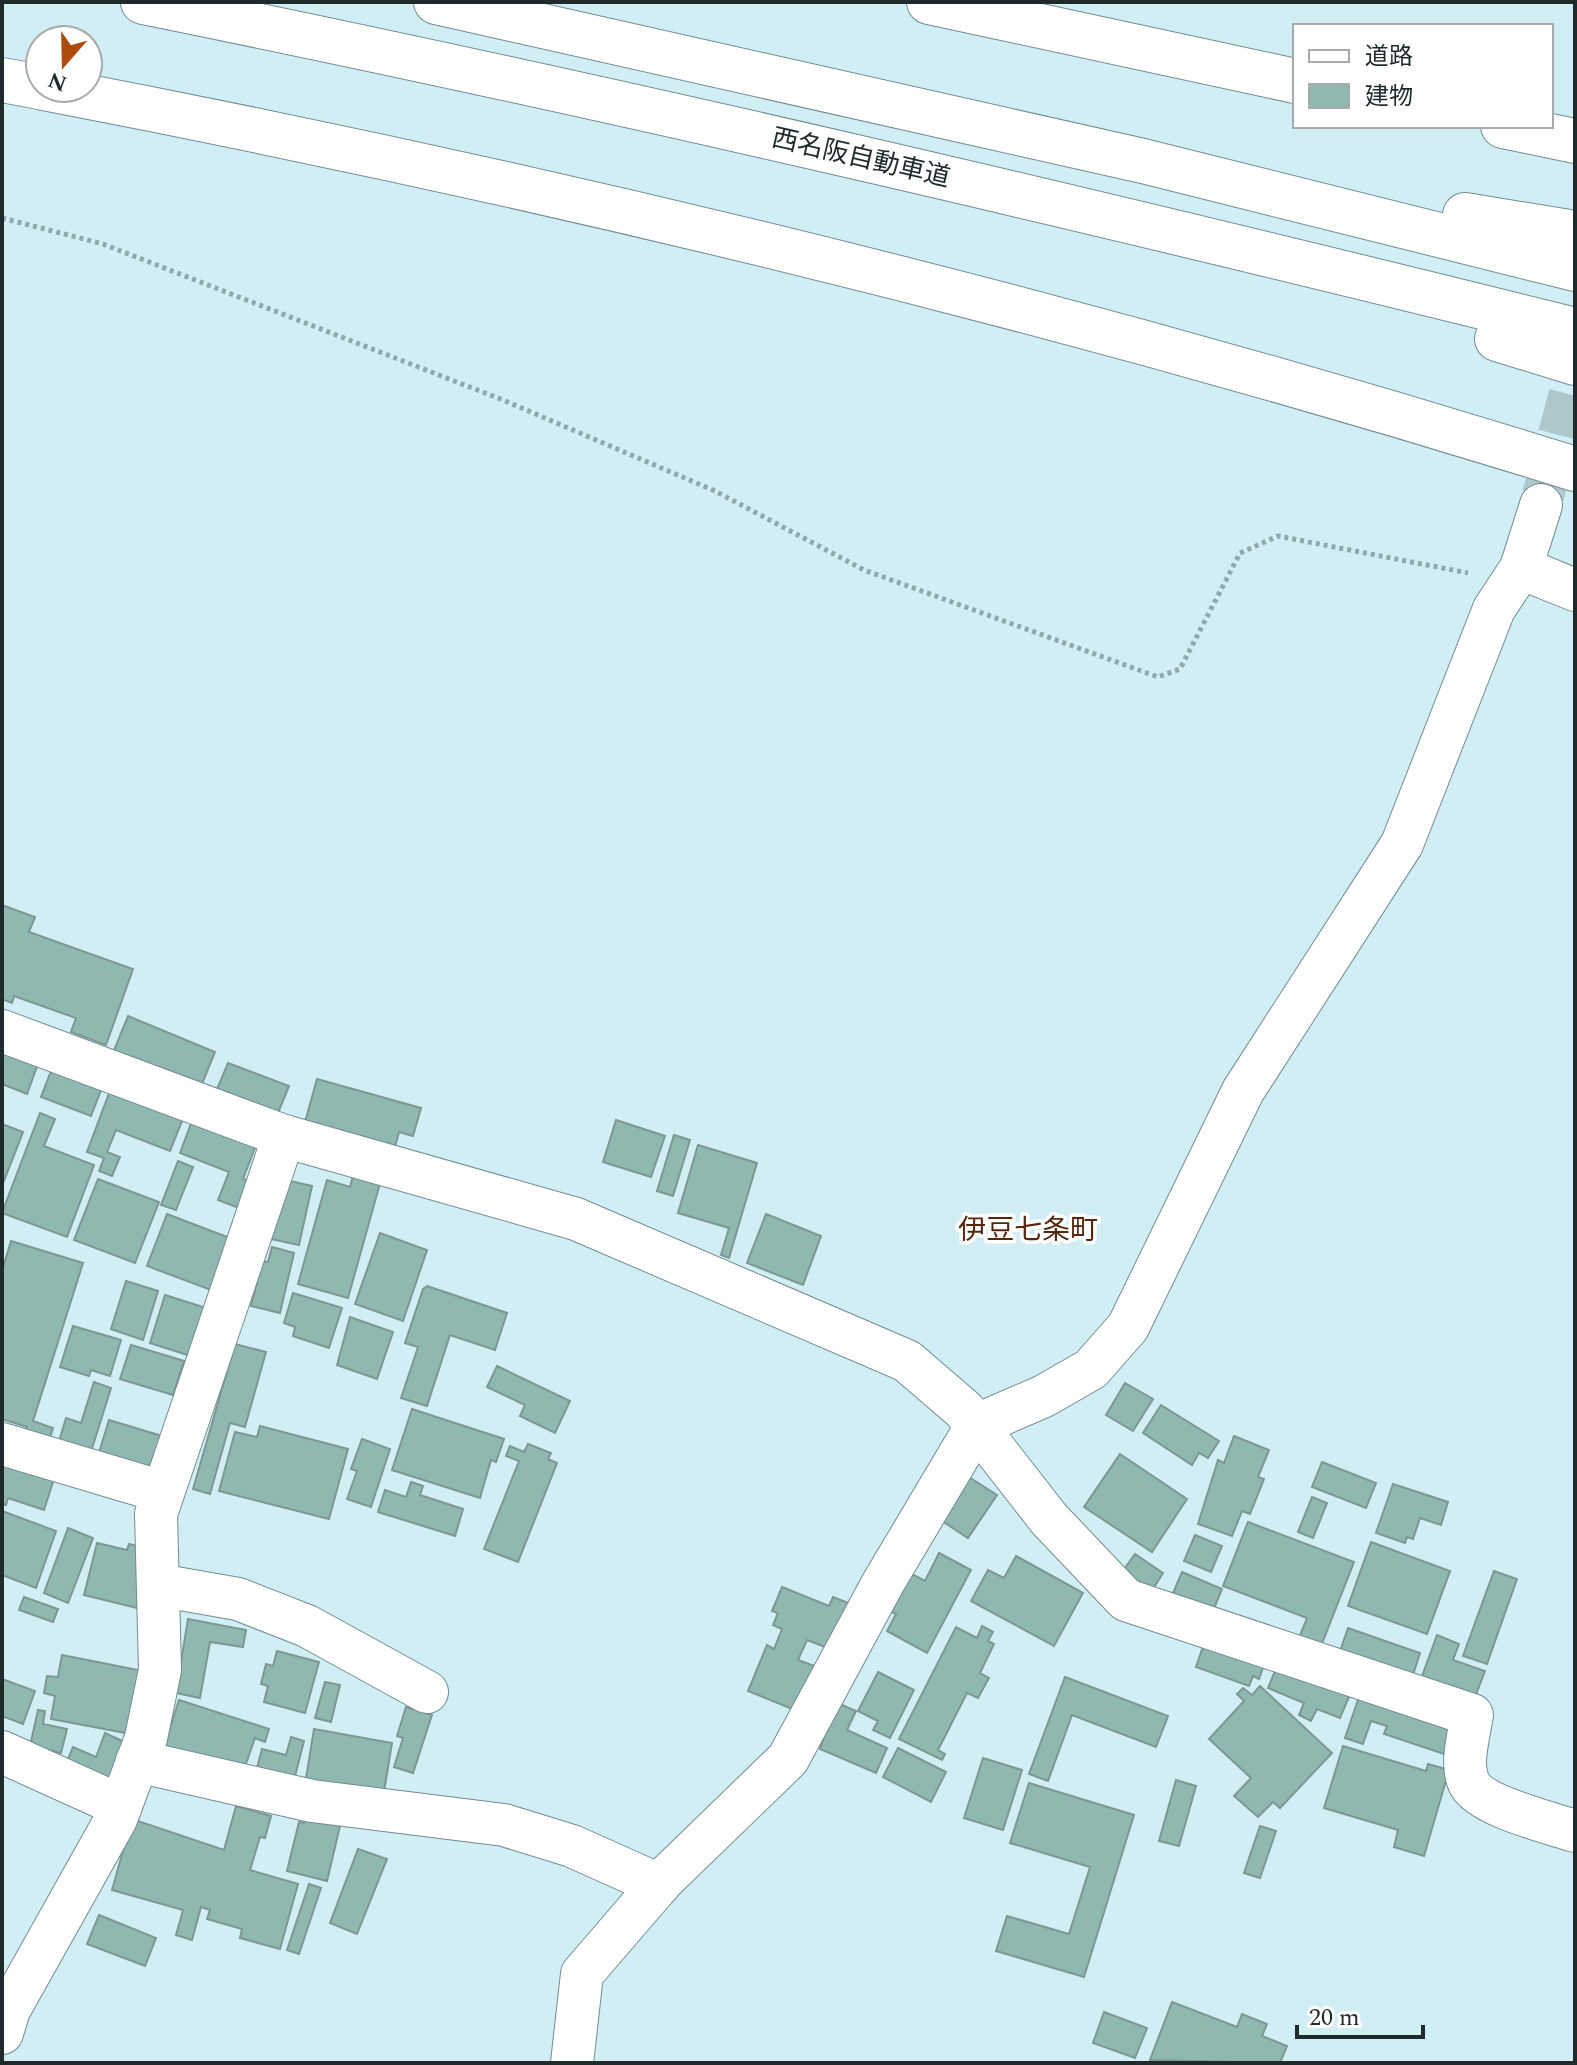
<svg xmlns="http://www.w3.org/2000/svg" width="1577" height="2065" viewBox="0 0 1577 2065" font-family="Spectral,'Noto Sans JP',serif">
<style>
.building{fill:#8fb9b0;stroke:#7d9792;stroke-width:2}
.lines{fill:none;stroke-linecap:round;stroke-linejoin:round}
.minor-tunnel{stroke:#aec7cd;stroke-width:42;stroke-dasharray:42 21;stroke-linecap:butt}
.minor-casing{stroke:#728c92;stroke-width:44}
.motorway-casing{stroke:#728c92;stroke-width:46}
.path{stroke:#91a7ac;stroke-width:5;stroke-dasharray:4 4;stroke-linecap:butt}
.minor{stroke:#fff;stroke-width:42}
.motorway{stroke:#fff;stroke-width:44}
.labels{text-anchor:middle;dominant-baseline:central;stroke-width:7;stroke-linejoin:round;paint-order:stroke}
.street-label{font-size:26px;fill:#1f2a2c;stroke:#fff}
.neighbourhood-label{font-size:28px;fill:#57270d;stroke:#fff}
</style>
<rect width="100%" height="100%" fill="#d2eef5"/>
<g class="building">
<path d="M2 905 35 917 29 932 133 969 106 1045 71 1032 76 1018 14 996 12 1003 2 999Z"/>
<path d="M128 1016 215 1052 200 1089 113 1053Z"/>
<path d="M2 1047 39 1061 27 1094 2 1084Z"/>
<path d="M228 1063 289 1086 276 1118 215 1094Z"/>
<path d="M53 1066 103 1085 91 1116 41 1097Z"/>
<path d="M317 1079 421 1108 413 1136 399 1132 395 1147 305 1122Z"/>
<path d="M111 1088 184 1116 170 1151 116 1130 107 1152 120 1157 112 1176 99 1171 104 1158 87 1152Z"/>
<path d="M40 1113 55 1119 44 1146 94 1165 67 1237 2 1213Z"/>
<path d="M616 1120 665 1136 651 1177 603 1162Z"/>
<path d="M192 1121 256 1145 243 1179 254 1183 244 1210 218 1200 229 1172 180 1153Z"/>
<path d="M2 1124 23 1132 2 1186Z"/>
<path d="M674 1135 690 1140 673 1196 657 1191Z"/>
<path d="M698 1145 757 1163 729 1258 721 1255 729 1228 678 1213Z"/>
<path d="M178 1161 193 1167 176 1210 161 1205Z"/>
<path d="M354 1172 381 1180 348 1298 298 1284 327 1180 350 1187Z"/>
<path d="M98 1179 159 1202 135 1263 74 1240Z"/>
<path d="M286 1180 312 1186 299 1245 271 1239Z"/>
<path d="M167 1214 230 1238 211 1290 147 1266Z"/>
<path d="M766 1214 821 1236 803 1285 747 1263Z"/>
<path d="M380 1233 427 1250 403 1321 355 1304Z"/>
<path d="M11 1241 83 1263 33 1421 53 1428 46 1449 22 1442 27 1427 2 1419V1271Z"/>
<path d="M272 1247 294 1253 280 1313 251 1306 262 1261 268 1262Z"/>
<path d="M126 1281 158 1291 143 1340 111 1329Z"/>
<path d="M427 1286 507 1313 495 1350 450 1335 427 1406 401 1398 418 1347 405 1343 423 1289Z"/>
<path d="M293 1293 342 1308 329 1348 293 1336 295 1327 284 1323Z"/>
<path d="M165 1295 212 1310 197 1358 150 1343Z"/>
<path d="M350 1317 393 1332 377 1379 337 1365Z"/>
<path d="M73 1326 121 1340 110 1376 91 1370 89 1376 60 1367Z"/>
<path d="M235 1344 266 1352 245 1427 230 1423 210 1494 193 1489Z"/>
<path d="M131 1345 184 1361 173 1395 120 1379Z"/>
<path d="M497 1366 570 1401 555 1433 520 1416 525 1405 487 1387Z"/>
<path d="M94 1382 111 1388 89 1458 57 1448 66 1418 81 1423Z"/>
<path d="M1125 1383 1153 1399 1133 1431 1106 1415Z"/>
<path d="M1161 1405 1219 1441 1208 1458 1199 1453 1192 1465 1143 1433Z"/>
<path d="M412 1409 504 1439 496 1462 491 1460 480 1498 392 1470Z"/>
<path d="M109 1420 162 1436 150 1475 97 1459Z"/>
<path d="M260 1426 348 1449 329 1519 219 1491 235 1432 257 1437Z"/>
<path d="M1234 1436 1269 1450 1258 1477 1264 1479 1250 1514 1242 1511 1232 1536 1198 1524 1218 1460 1224 1463Z"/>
<path d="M362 1439 390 1449 371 1507 347 1499 357 1471 351 1469Z"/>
<path d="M528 1444 551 1453 548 1459 557 1463 518 1562 484 1549 519 1461 506 1456 510 1446 524 1452Z"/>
<path d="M1120 1454 1187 1499 1152 1552 1084 1507Z"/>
<path d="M2 1462 54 1479 44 1510 8 1498 6 1505 2 1504Z"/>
<path d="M1322 1462 1376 1483 1366 1508 1312 1487Z"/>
<path d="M964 1474 997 1495 968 1538 936 1517Z"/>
<path d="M411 1482 423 1486 420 1495 463 1509 455 1536 378 1512 385 1490 406 1497Z"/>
<path d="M1393 1484 1448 1502 1441 1525 1420 1518 1413 1539 1407 1537 1405 1543 1376 1533Z"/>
<path d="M1312 1497 1327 1503 1313 1538 1298 1532Z"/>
<path d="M2 1511 56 1531 36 1588 2 1575Z"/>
<path d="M1248 1522 1354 1562 1321 1646 1299 1638 1307 1618 1223 1586Z"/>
<path d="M68 1528 93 1538 68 1603 44 1593Z"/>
<path d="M1195 1535 1222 1546 1211 1572 1184 1561Z"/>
<path d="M1371 1542 1450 1571 1427 1634 1348 1606Z"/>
<path d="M97 1543 127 1550 129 1544 156 1551 141 1609 84 1595Z"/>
<path d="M939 1553 971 1570 927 1653 887 1631 896 1614 888 1610 908 1572 925 1581Z"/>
<path d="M1135 1554 1163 1573 1151 1592 1122 1572Z"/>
<path d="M1016 1556 1083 1593 1054 1646 971 1601 988 1570 1004 1578Z"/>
<path d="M1494 1571 1517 1579 1487 1664 1463 1656Z"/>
<path d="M1182 1572 1222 1589 1213 1611 1173 1593Z"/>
<path d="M782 1587 829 1606 833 1597 851 1604 833 1650 807 1640 798 1660 820 1668 802 1713 748 1691 767 1645 774 1649 782 1629 773 1625 778 1613 772 1611Z"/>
<path d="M24 1597 58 1609 53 1622 19 1610Z"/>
<path d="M188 1619 246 1630 243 1647 210 1642 200 1698 176 1693Z"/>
<path d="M982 1626 993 1632 988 1641 994 1644 980 1673 989 1678 978 1698 967 1693 938 1750 945 1754 942 1760 899 1739 956 1627 977 1638Z"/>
<path d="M1348 1628 1420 1653 1412 1678 1339 1654Z"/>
<path d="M1207 1635 1267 1656 1259 1679 1253 1676 1249 1686 1196 1667Z"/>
<path d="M1437 1635 1459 1644 1453 1660 1485 1671 1473 1702 1420 1682Z"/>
<path d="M277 1651 319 1662 305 1713 264 1702 268 1686 261 1684 266 1664 273 1666Z"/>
<path d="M62 1655 148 1672 136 1735 51 1719 55 1696 44 1693 47 1676 58 1677Z"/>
<path d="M1280 1659 1352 1690 1340 1718 1317 1709 1311 1721 1299 1715 1304 1703 1268 1688Z"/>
<path d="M878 1672 914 1690 890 1738 873 1730 878 1721 858 1711Z"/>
<path d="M1065 1677 1168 1716 1156 1747 1072 1715 1048 1781 1029 1774Z"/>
<path d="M2 1679 35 1691 23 1724 2 1716Z"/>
<path d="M325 1682 340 1685 331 1722 315 1718Z"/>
<path d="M1260 1686 1332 1753 1280 1808 1273 1802 1258 1817 1234 1796 1251 1778 1209 1739 1244 1701 1237 1694 1243 1688 1252 1695Z"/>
<path d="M1361 1691 1455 1723 1444 1754 1384 1734 1387 1726 1371 1721 1363 1744 1345 1738Z"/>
<path d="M179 1700 269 1729 265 1742 255 1738 241 1778 161 1756Z"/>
<path d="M835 1702 856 1711 847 1730 887 1748 876 1773 820 1749Z"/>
<path d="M406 1707 432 1715 413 1773 394 1767 403 1738 397 1736Z"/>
<path d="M38 1710 45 1711 43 1724 67 1729 61 1753 30 1746Z"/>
<path d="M314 1729 392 1743 383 1798 305 1785Z"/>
<path d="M105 1733 133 1746 117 1782 67 1761 73 1747 96 1757Z"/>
<path d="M291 1737 304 1741 291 1792 253 1783 262 1749 286 1755Z"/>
<path d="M1343 1746 1426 1771 1428 1764 1449 1770 1424 1856 1394 1847 1398 1830 1324 1808Z"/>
<path d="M898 1748 946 1772 931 1802 883 1777Z"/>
<path d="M983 1758 1022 1770 1003 1830 964 1818Z"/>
<path d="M1176 1780 1196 1786 1179 1846 1159 1841Z"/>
<path d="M1029 1783 1134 1815 1084 1977 996 1951 1007 1916 1069 1934 1090 1867 1010 1843Z"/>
<path d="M236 1806 271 1816 265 1838 260 1837 250 1870 298 1884 280 1949 240 1938 242 1929 207 1919 210 1910 201 1907 192 1940 176 1935 183 1910 112 1890 132 1819 224 1850Z"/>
<path d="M305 1818 340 1826 327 1881 287 1871 299 1822 304 1823Z"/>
<path d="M1260 1826 1276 1831 1260 1878 1244 1873Z"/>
<path d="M358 1849 387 1859 357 1934 330 1923Z"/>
<path d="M309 1884 321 1888 299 1954 287 1950Z"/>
<path d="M99 1915 156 1938 145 1966 87 1944Z"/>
<path d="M1172 2002 1237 2027 1242 2014 1267 2024 1262 2036 1287 2046 1280 2063 1150 2060Z"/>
<path d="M1104 2012 1147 2028 1135 2058 1093 2043Z"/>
</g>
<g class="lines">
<path class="minor-tunnel" d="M1543 496 1575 374"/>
<defs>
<g id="minor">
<path d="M1521 568 1575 590"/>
<path d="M2 1031 284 1136 576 1219 907 1361 964 1410 1049 1519 1126 1600 1472 1715C1469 1735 1460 1764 1469 1783 1480 1806 1551 1823 1575 1831"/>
<path d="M2 1444 163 1492"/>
<path d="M158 1585 238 1599 307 1626 427 1692"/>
<path d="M2 1752 121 1806"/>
<path d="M137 1761 312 1801 504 1825 572 1846 659 1885"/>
<path d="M2 2033 9 2010 116 1819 146 1738 160 1670 156 1514 284 1136"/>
<path d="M572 2063 582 1974 662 1881 788 1759 883 1583 977 1425 1044 1396 1091 1369 1128 1327 1243 1091 1402 844 1494 609 1521 568 1541 505"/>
</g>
<g id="motorway">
<path d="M143 2C623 99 1100 212 1575 330"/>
<path d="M436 2 1143 161 1575 269"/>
<path d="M929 2 1295 81"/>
<path d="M2 80 40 87"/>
<path d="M43 88C560 187 1072 312 1575 469"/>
<path d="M1503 126 1575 141"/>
<path d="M1465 215 1575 233"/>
<path d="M1497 339 1575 363"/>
</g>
</defs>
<use href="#minor" class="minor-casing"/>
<use href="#motorway" class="motorway-casing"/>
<path class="path" d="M2 218 103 244 503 400 715 491 864 570 1158 677 1180 669 1240 553 1278 536 1468 573"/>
<use href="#minor" class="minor"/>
<use href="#motorway" class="motorway"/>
</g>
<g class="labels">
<g class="street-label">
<text transform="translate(861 158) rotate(13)">西名阪自動車道</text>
</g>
<g class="neighbourhood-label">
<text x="1028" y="1230">伊豆七条町</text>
</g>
</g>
<rect width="1577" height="2065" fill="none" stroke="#1f2a2c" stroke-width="8"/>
<rect x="1293" y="24" width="260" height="104" fill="#ffffff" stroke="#a5aaab" stroke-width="2"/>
<rect x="1309" y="50" width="40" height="12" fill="#ffffff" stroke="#a5aaab" stroke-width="2"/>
<text x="1365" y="64" font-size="24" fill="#1f2a2c">道路</text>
<rect x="1309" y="84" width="40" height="24" fill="#8fb9b0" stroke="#a5aaab" stroke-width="2"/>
<text x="1365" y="104" font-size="24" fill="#1f2a2c">建物</text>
<g transform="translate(64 64) rotate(200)"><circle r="38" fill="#ffffff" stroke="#a5aaab" stroke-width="2"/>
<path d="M0-6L14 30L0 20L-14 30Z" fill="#ae4c0d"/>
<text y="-12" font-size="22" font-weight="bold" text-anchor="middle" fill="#1f2a2c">N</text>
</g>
<path d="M1297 2025v12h126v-12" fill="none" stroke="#1f2a2c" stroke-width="4"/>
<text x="1309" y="2025" font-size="24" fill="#1f2a2c" stroke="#ffffff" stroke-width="6" paint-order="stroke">20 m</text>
</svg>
